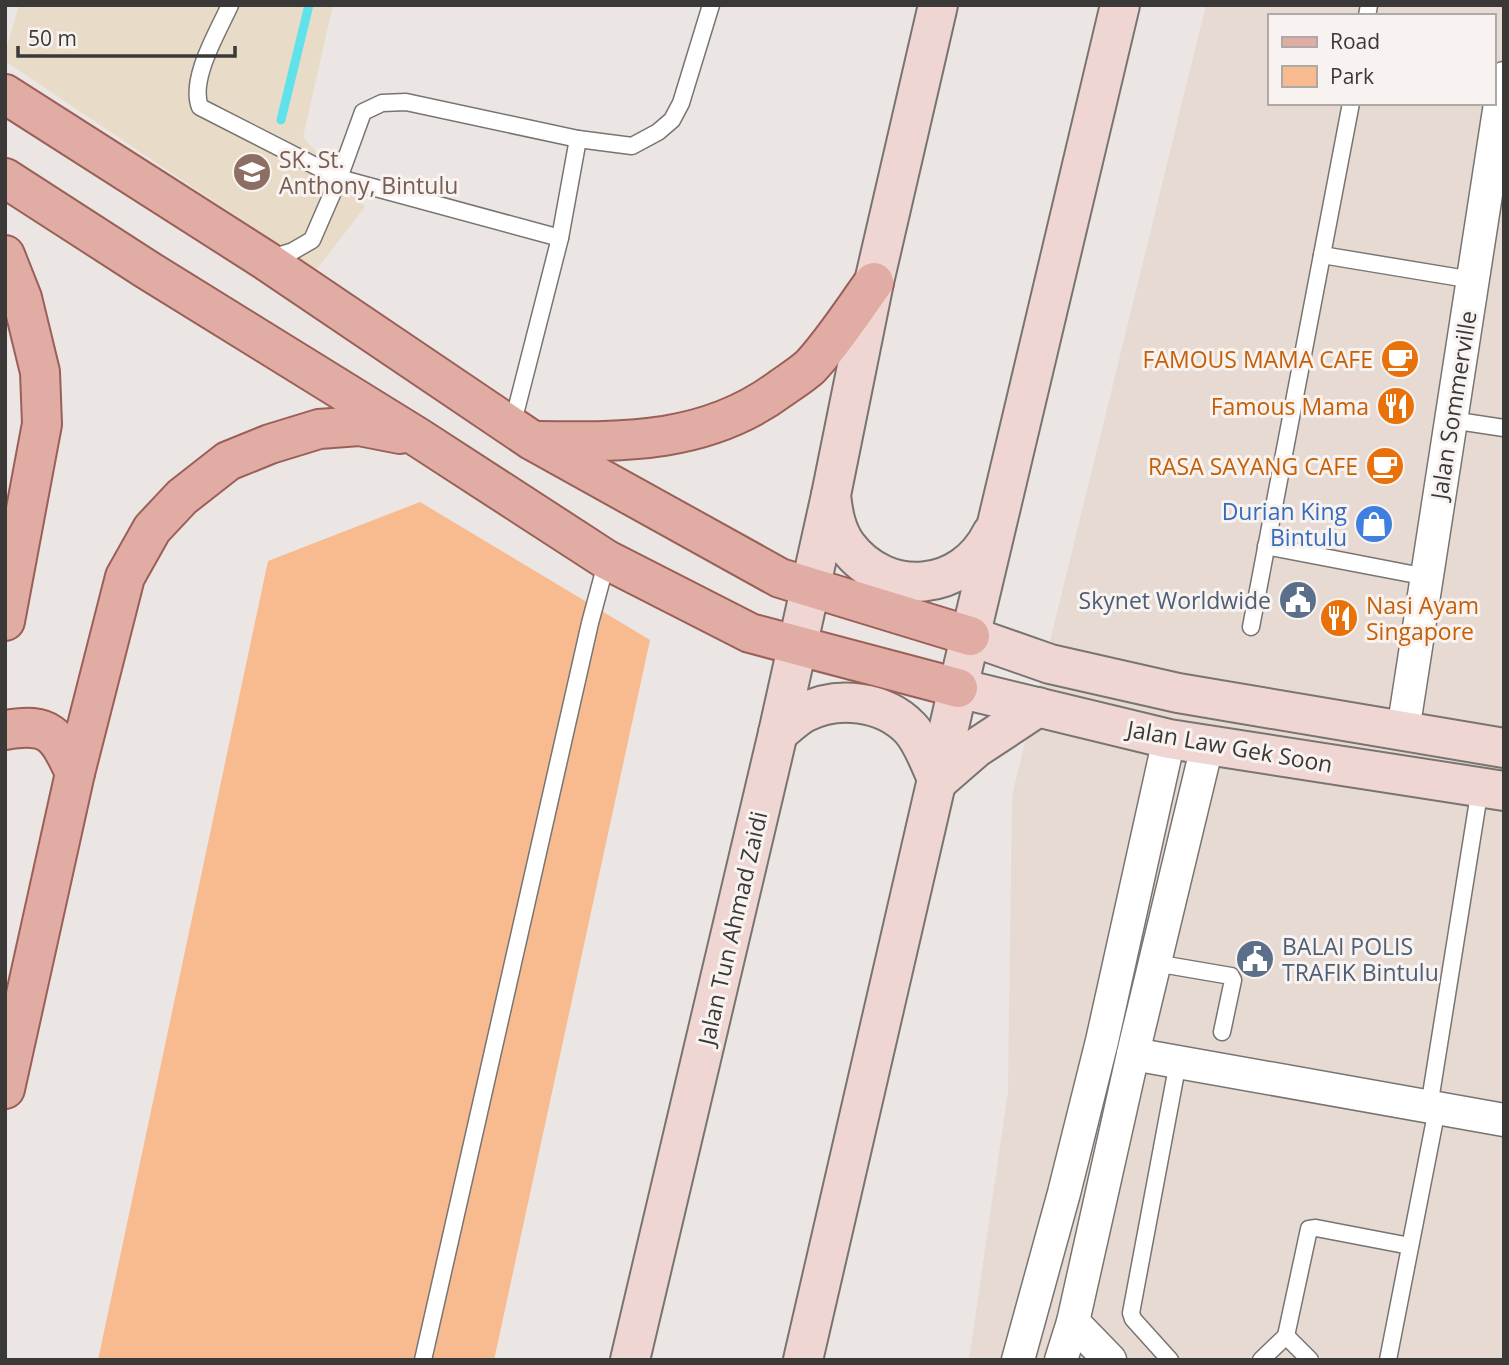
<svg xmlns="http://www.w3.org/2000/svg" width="1509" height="1365" viewBox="0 0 1509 1365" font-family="'Open Sans',sans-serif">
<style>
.built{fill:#e6dad2;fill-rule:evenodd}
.education{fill:#e8dbc8}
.green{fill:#f8bb8f}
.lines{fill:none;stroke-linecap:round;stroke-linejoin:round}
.stream{stroke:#5fe2e9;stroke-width:9}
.lane-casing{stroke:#787471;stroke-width:19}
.street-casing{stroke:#787471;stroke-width:35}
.secondary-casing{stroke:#787471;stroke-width:42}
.primary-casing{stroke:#9a6057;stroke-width:42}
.lane{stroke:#fff;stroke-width:16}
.street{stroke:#fff;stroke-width:32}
.secondary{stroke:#f0d6d2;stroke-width:38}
.primary{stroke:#e1aca4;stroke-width:38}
.labels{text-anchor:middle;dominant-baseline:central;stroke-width:6;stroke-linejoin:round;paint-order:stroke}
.education-label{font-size:23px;fill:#785e54;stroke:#f8f3f0;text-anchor:start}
.food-label{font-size:23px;fill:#c56008;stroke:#f8f3f0;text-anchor:end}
.street-label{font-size:23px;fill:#3a3937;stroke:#f8f3f0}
.shop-label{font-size:23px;fill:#366cbe;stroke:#f8f3f0;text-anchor:end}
.service-label{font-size:23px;fill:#4e5e75;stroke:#f8f3f0;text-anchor:end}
</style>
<rect width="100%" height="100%" fill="#ebe6e3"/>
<path class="built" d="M1206 5H1504V1360H969L1008 1091 1012 796ZM1269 16H1493V103H1269Z"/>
<path class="education" d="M19 5H333L303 137 365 207 316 270 5 61V54Z"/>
<path class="green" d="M420 502 650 640 494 1360H98L268 561Z"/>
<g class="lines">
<path class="stream" d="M281 120 309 5"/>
<defs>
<g id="lane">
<path d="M230 5C218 32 189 79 200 107L339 178 560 238 512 426"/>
<path d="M1367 16 1369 5"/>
<path d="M560 238 578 139"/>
<path d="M1322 255 1473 280"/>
<path d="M271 258 293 251 312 240 339 178 363 112 382 103 406 102 578 139 632 146 658 132 672 120 681 103 711 5"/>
<path d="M1451 420 1504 428"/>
<path d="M1266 546 1427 577"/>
<path d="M1251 627 1351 103"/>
<path d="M1155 963 1231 976 1233 980 1222 1032"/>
<path d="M1429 1107 1480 788"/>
<path d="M1286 1336 1310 1360"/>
<path d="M423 1360 590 623 607 560"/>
<path d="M1170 1360 1133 1319 1131 1313 1178 1062"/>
<path d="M1261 1360 1286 1336 1309 1229 1316 1228 1410 1246"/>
<path d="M1388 1360 1437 1109"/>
</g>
<g id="street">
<path d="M1403 731 1504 78"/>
<path d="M1133 1054 1504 1120"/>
<path d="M1073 1322 1110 1360"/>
<path d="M1018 1360 1064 1193 1102 1041 1169 739"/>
<path d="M1061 1360 1073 1322 1135 1045 1207 746"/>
</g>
<g id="secondary">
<path d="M938 5 874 282 831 495C833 513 836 531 847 546 887 599 963 592 992 533"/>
<path d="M970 636 1050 664 1178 693 1504 748"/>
<path d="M958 688 1169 739 1504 791"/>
<path d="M778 733C787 726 795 718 804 713 837 695 884 701 910 728 923 742 930 764 938 781"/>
<path d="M938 781 976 748 1038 707"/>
<path d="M630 1360 778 733 831 495"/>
<path d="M803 1360 958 688 1120 5"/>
</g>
<g id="primary">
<path d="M5 94 265 260 533 441 780 578 970 636"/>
<path d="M5 178 146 269 419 438 607 560 750 633 958 688"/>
<path d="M5 255 22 298 40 372 42 424 5 621"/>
<path d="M535 441C623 442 706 444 780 389 790 382 801 375 810 367 832 344 855 308 874 282"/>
<path d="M5 730C51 722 57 735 75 773"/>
<path d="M5 1089 75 773 125 577 152 529 182 497 228 461 270 444 319 429 359 426 400 434"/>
</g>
</defs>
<use href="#lane" class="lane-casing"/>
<use href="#street" class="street-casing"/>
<use href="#secondary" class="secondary-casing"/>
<use href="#primary" class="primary-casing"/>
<use href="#lane" class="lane"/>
<use href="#street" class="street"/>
<use href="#secondary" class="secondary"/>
<use href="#primary" class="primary"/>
</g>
<defs>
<symbol id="school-disc" viewBox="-11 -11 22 22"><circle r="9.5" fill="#8d6e63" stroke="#f8f3f0"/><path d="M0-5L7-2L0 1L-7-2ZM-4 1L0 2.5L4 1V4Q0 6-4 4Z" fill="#fff"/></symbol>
<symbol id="cafe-disc" viewBox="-11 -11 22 22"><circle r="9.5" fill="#e8710a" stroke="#f8f3f0"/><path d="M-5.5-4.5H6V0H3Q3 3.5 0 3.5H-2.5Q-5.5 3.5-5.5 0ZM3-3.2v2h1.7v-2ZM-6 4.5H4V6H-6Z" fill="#fff"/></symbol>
<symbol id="restaurant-disc" viewBox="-11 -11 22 22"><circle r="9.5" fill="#e8710a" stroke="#f8f3f0"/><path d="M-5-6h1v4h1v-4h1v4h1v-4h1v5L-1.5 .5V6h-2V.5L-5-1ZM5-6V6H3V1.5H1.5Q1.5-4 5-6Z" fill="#fff"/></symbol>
<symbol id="shop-disc" viewBox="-11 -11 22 22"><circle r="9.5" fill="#3f7fe0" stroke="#f8f3f0"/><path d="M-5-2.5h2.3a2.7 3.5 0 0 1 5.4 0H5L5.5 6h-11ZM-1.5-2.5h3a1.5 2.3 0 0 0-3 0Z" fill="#fff"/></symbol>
<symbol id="civic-disc" viewBox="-11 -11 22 22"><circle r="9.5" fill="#5c6f8a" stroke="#f8f3f0"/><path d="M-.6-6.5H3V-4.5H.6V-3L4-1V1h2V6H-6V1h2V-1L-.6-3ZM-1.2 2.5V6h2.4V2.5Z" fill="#fff"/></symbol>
</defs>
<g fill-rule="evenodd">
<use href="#school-disc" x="230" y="150" width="44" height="44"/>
<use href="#cafe-disc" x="1378" y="337" width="44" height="44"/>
<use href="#restaurant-disc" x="1374" y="384" width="44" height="44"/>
<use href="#cafe-disc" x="1363" y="444" width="44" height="44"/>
<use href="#shop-disc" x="1352" y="502" width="44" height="44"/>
<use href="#civic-disc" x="1276" y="578" width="44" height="44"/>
<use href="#restaurant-disc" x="1317" y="596" width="44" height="44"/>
<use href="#civic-disc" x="1233" y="937" width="44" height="44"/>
</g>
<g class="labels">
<g class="education-label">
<text x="279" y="159">SK. St.<tspan x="279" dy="26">Anthony, Bintulu</tspan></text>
</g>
<g class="food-label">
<text x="1373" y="359">FAMOUS MAMA CAFE</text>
<text x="1369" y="406">Famous Mama</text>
<text x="1358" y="466">RASA SAYANG CAFE</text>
<text x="1366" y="605" text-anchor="start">Nasi Ayam<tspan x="1366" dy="26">Singapore</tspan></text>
</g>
<g class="street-label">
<text transform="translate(1453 405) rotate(-81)">Jalan Sommerville</text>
<text transform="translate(1230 746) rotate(10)">Jalan Law Gek Soon</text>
<text transform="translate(732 928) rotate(-77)">Jalan Tun Ahmad Zaidi</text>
</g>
<g class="shop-label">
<text x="1347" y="511">Durian King<tspan x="1347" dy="26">Bintulu</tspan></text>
</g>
<g class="service-label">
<text x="1271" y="600">Skynet Worldwide</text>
<text x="1282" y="946" text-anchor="start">BALAI POLIS<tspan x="1282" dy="26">TRAFIK Bintulu</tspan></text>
</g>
</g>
<rect width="1509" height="1365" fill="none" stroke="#3a3937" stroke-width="14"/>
<rect x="1268" y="14" width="228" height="91" fill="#f8f3f0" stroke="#aca9a6" stroke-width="2"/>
<rect x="1282" y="37" width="35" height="10" fill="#e1aca4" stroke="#aca9a6" stroke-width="2"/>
<text x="1330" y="49" font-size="21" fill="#3a3937">Road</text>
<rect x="1282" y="66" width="35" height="21" fill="#f8bb8f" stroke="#aca9a6" stroke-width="2"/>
<text x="1330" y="84" font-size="21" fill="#3a3937">Park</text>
<path d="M18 46v10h217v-10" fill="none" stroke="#3a3937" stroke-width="3.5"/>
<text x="28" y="46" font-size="21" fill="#3a3937" stroke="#f8f3f0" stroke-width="5" paint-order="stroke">50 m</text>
</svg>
